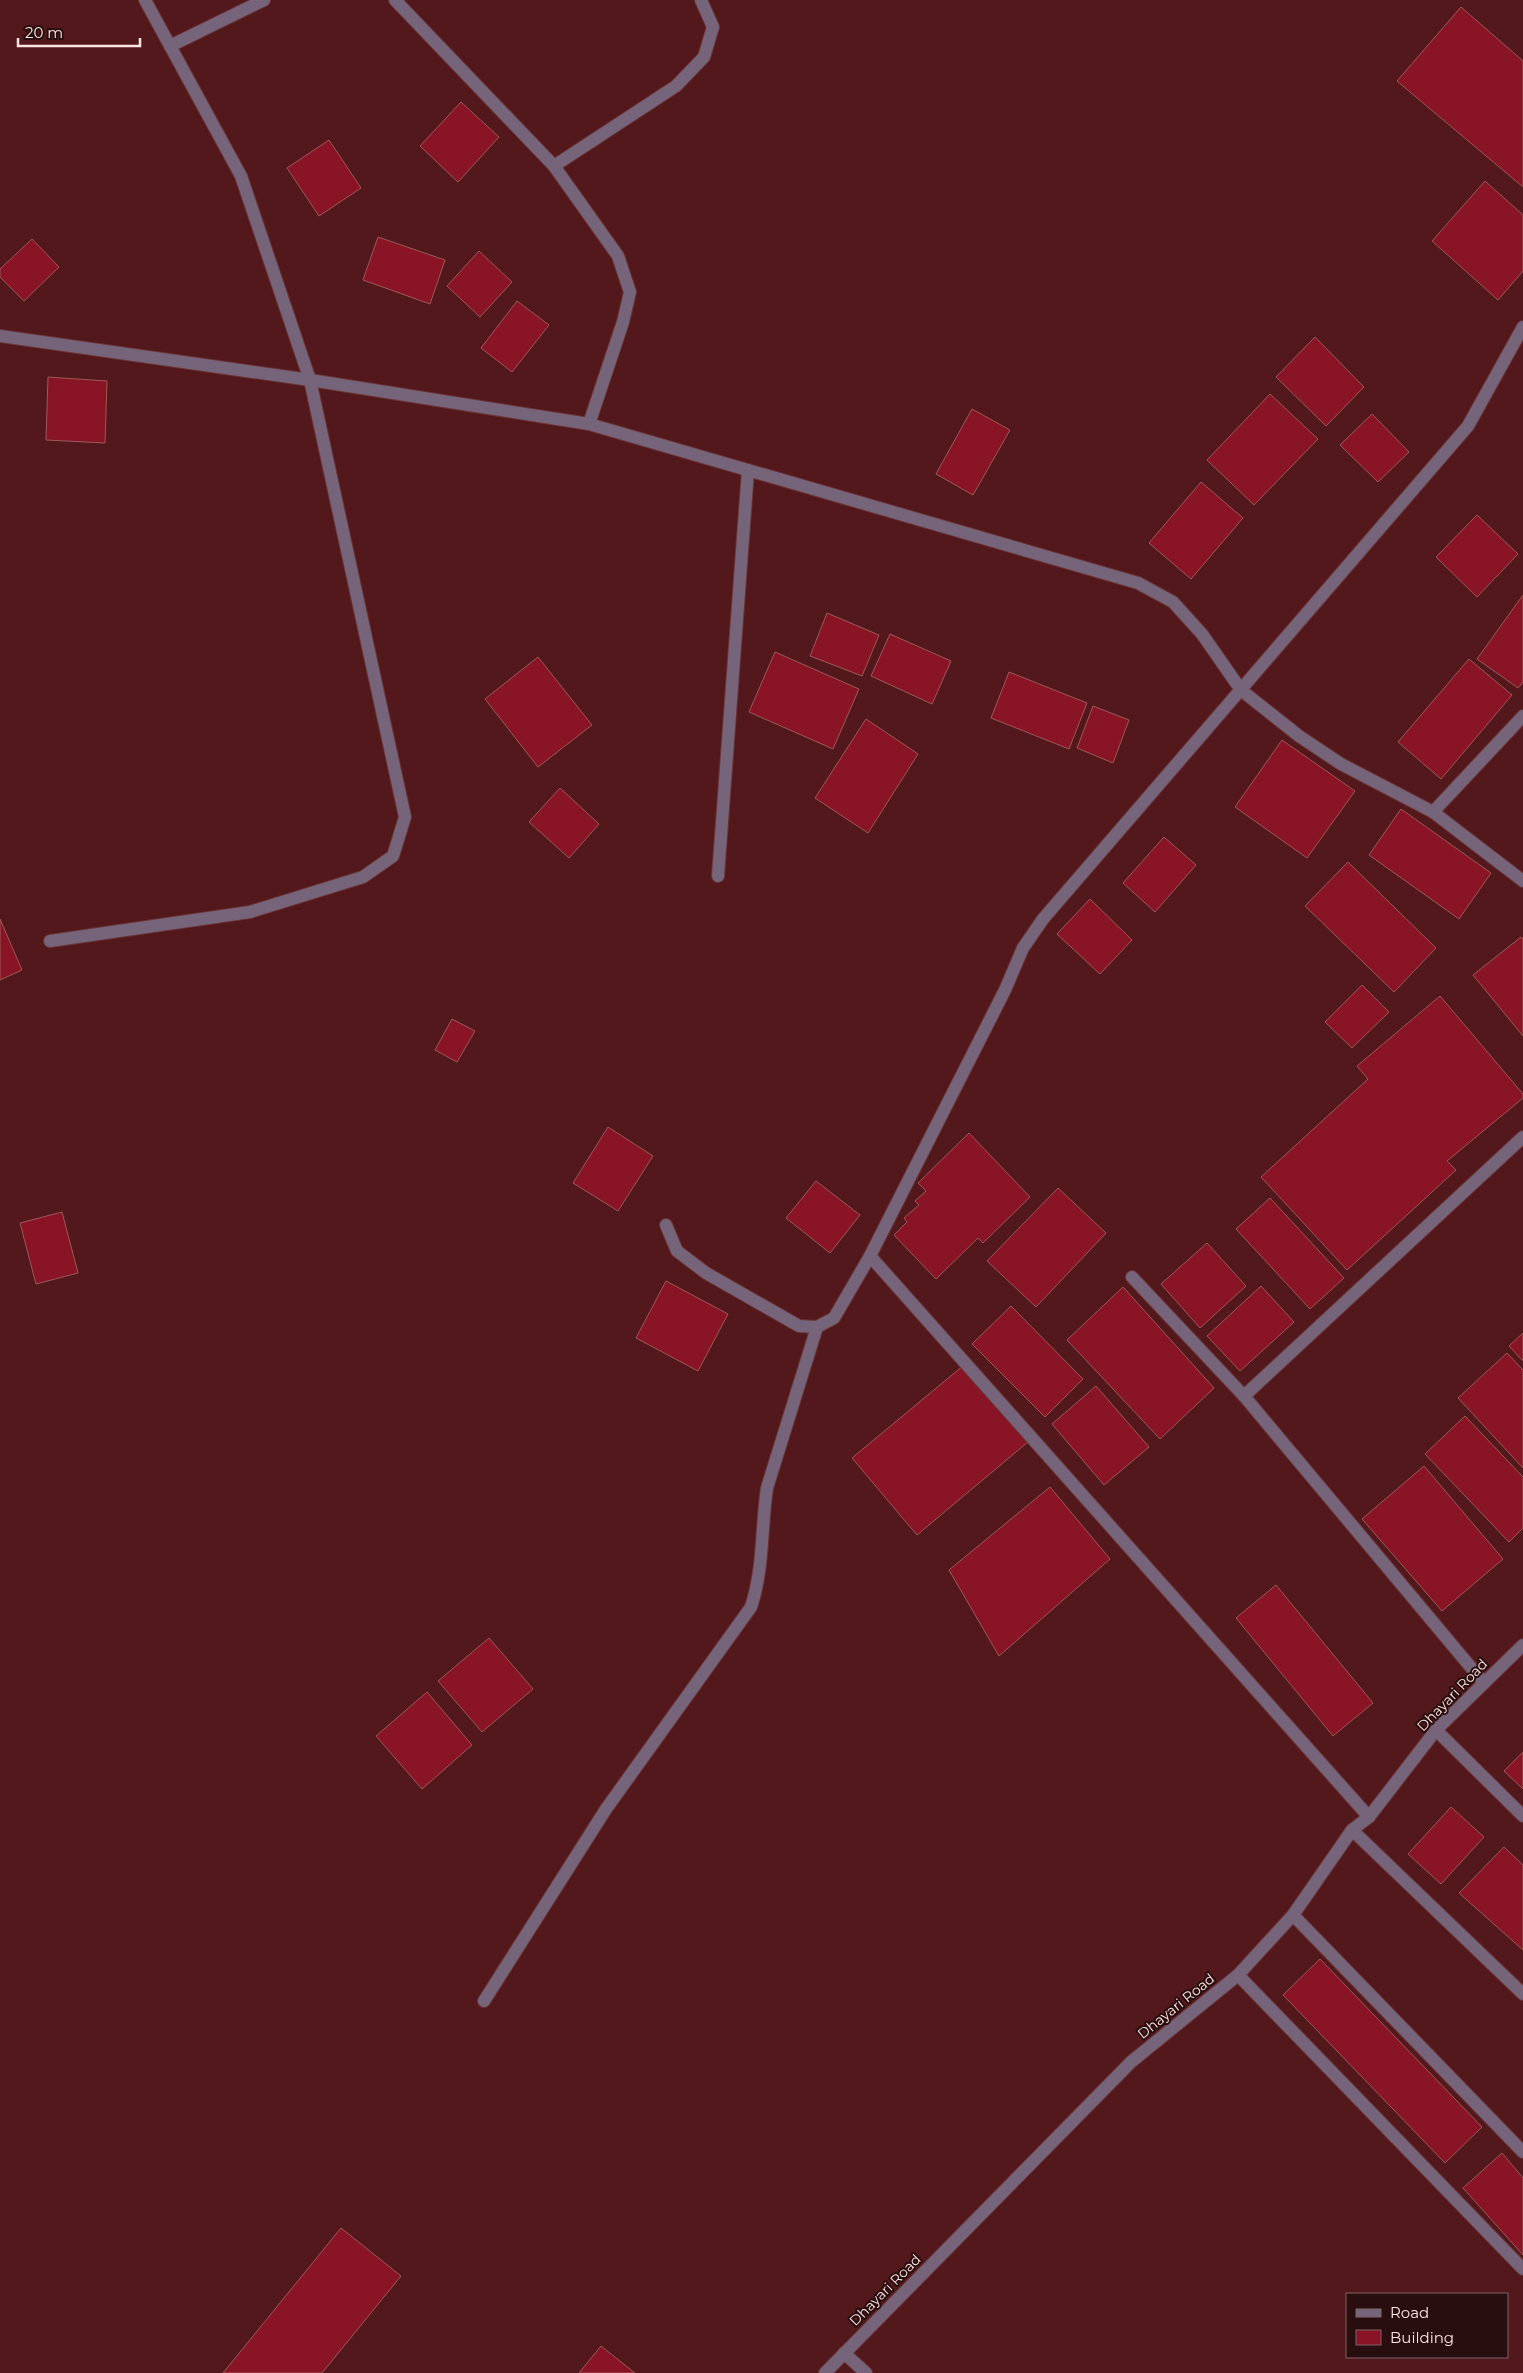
<svg xmlns="http://www.w3.org/2000/svg" width="1523" height="2373" viewBox="0 0 1523 2373" font-family="Montserrat,sans-serif">
<style>
.building{fill:#881425;stroke:#9c595a}
.lines{fill:none;stroke-linecap:round;stroke-linejoin:round}
.lane-casing{stroke:#6b3538;stroke-width:14}
.street-casing{stroke:#6b3538;stroke-width:14}
.lane{stroke:#76657a;stroke-width:12}
.street{stroke:#76657a;stroke-width:12}
.labels{text-anchor:middle;dominant-baseline:central;stroke-width:4;stroke-linejoin:round;paint-order:stroke}
.street-label{font-size:14px;fill:#fde5e4;stroke:#290e0f}
</style>
<rect width="100%" height="100%" fill="#53181c"/>
<g class="building">
<path d="M1461 7 1523 61V187L1397 81Z"/>
<path d="M461 102 499 137 458 182 420 146Z"/>
<path d="M329 140 361 188 319 216 287 168Z"/>
<path d="M1485 181 1523 215V271L1498 300 1432 241Z"/>
<path d="M378 237 445 260 430 304 363 280Z"/>
<path d="M32 239 59 267 24 301 0 277V269Z"/>
<path d="M479 251 512 282 480 317 447 286Z"/>
<path d="M517 301 549 325 512 372 481 348Z"/>
<path d="M1315 337 1364 387 1326 426 1276 377Z"/>
<path d="M48 377 107 381 105 443 46 440Z"/>
<path d="M1270 394 1318 439 1254 505 1207 460Z"/>
<path d="M972 409 1010 430 973 495 936 474Z"/>
<path d="M1372 414 1409 452 1378 482 1340 445Z"/>
<path d="M1201 482 1243 518 1191 579 1149 543Z"/>
<path d="M1477 515 1518 554 1477 597 1436 557Z"/>
<path d="M1523 595V682L1518 688 1477 659Z"/>
<path d="M827 613 879 635 862 676 810 656Z"/>
<path d="M890 634 951 661 932 704 871 676Z"/>
<path d="M775 652 859 689 833 749 749 712Z"/>
<path d="M538 657 592 725 538 767 485 699Z"/>
<path d="M1469 659 1512 695 1441 779 1398 742Z"/>
<path d="M1009 672 1087 703 1069 749 991 718Z"/>
<path d="M1093 706 1129 720 1113 763 1077 748Z"/>
<path d="M866 719 918 754 868 833 815 798Z"/>
<path d="M1282 740 1355 791 1307 858 1235 807Z"/>
<path d="M560 788 599 824 569 858 529 822Z"/>
<path d="M1401 809 1491 873 1459 919 1369 855Z"/>
<path d="M1164 837 1196 865 1155 912 1123 883Z"/>
<path d="M1348 862 1436 948 1394 992 1305 906Z"/>
<path d="M1090 899 1132 940 1100 974 1057 934Z"/>
<path d="M0 919 22 970 0 980Z"/>
<path d="M1521 937 1523 939V1036L1473 975Z"/>
<path d="M1362 985 1389 1012 1352 1048 1325 1022Z"/>
<path d="M1440 996 1523 1094V1098L1447 1161 1456 1170 1347 1270 1261 1177 1368 1079 1357 1066Z"/>
<path d="M452 1019 475 1031 457 1062 435 1050Z"/>
<path d="M608 1127 653 1156 618 1211 573 1183Z"/>
<path d="M969 1133 1030 1197 983 1243 978 1238 936 1279 894 1235 907 1222 904 1218 919 1205 915 1201 926 1191 918 1183Z"/>
<path d="M816 1181 860 1215 830 1253 786 1218Z"/>
<path d="M1058 1188 1106 1233 1036 1307 987 1261Z"/>
<path d="M1270 1198 1344 1278 1310 1309 1236 1229Z"/>
<path d="M62 1212 78 1273 36 1284 20 1223Z"/>
<path d="M1207 1243 1246 1286 1200 1328 1161 1284Z"/>
<path d="M666 1281 728 1314 698 1371 636 1338Z"/>
<path d="M1261 1286 1294 1322 1240 1371 1207 1336Z"/>
<path d="M1123 1287 1214 1388 1160 1439 1067 1340Z"/>
<path d="M1011 1306 1083 1379 1045 1417 972 1344Z"/>
<path d="M1523 1333V1361L1509 1346Z"/>
<path d="M1507 1353 1523 1370V1468L1458 1398Z"/>
<path d="M964 1365 1028 1442 917 1535 852 1458Z"/>
<path d="M1096 1386 1149 1447 1104 1485 1052 1424Z"/>
<path d="M1465 1416 1523 1477V1528L1509 1542 1425 1454Z"/>
<path d="M1424 1466 1503 1559 1442 1611 1362 1519Z"/>
<path d="M1050 1487 1110 1559 999 1656 949 1570Z"/>
<path d="M1276 1585 1373 1703 1333 1736 1236 1618Z"/>
<path d="M489 1638 533 1689 482 1732 438 1681Z"/>
<path d="M427 1692 472 1745 422 1789 376 1736Z"/>
<path d="M1523 1752V1789L1504 1771Z"/>
<path d="M1451 1807 1484 1837 1441 1884 1408 1854Z"/>
<path d="M1504 1847 1523 1865V1950L1459 1893Z"/>
<path d="M1320 1959 1482 2127 1445 2163 1283 1995Z"/>
<path d="M1502 2153 1523 2178V2255L1463 2188Z"/>
<path d="M341 2228 401 2276 322 2373H223Z"/>
<path d="M601 2346 635 2373H579Z"/>
</g>
<g class="lines">
<defs>
<g id="lane">
<path d="M395 0 554 166 618 256 630 292 623 322 589 424"/>
<path d="M170 46 264 0"/>
<path d="M554 166 676 86 704 57 713 27 701 0"/>
<path d="M484 2001 606 1809 751 1607C764 1568 761 1527 767 1488L817 1327"/>
</g>
<g id="street">
<path d="M0 336 310 380 589 424 1138 583 1173 602 1202 634 1241 690 1299 736 1341 764 1433 812 1523 881"/>
<path d="M1433 812 1523 716"/>
<path d="M718 876 748 470"/>
<path d="M50 941 250 912 363 877 393 856 405 817 310 380 241 176 145 0"/>
<path d="M666 1225 677 1251 706 1273 799 1326 817 1327 834 1318 870 1256"/>
<path d="M1132 1277 1244 1396 1484 1683"/>
<path d="M1244 1396 1523 1137"/>
<path d="M1436 1730 1523 1816"/>
<path d="M1369 1817 870 1256 1005 990 1023 948 1043 919 1468 426 1523 327"/>
<path d="M1352 1830 1523 1994"/>
<path d="M1293 1915 1523 2152"/>
<path d="M1238 1975 1523 2269"/>
<path d="M844 2353 866 2373"/>
<path d="M825 2373 1131 2062 1238 1975 1293 1915 1352 1830 1369 1817 1436 1730 1523 1645"/>
</g>
</defs>
<use href="#lane" class="lane-casing"/>
<use href="#street" class="street-casing"/>
<use href="#lane" class="lane"/>
<use href="#street" class="street"/>
</g>
<g class="labels">
<g class="street-label">
<text transform="translate(1452 1695) rotate(-46)">Dhayari Road</text>
<text transform="translate(1176 2006) rotate(-39)">Dhayari Road</text>
<text transform="translate(885 2290) rotate(-45)">Dhayari Road</text>
</g>
</g>
<rect x="1346" y="2293" width="162" height="65" fill="#290e0f" stroke="#7e6464"/>
<rect x="1356" y="2309" width="25" height="8" fill="#76657a" stroke="#7e6464"/>
<text x="1390" y="2318" font-size="15" fill="#fde5e4">Road</text>
<rect x="1356" y="2330" width="25" height="15" fill="#881425" stroke="#7e6464"/>
<text x="1390" y="2343" font-size="15" fill="#fde5e4">Building</text>
<path d="M18 38v8h122v-8" fill="none" stroke="#fde5e4" stroke-width="2.5"/>
<text x="25" y="38" font-size="15" fill="#fde5e4" stroke="#290e0f" stroke-width="4" paint-order="stroke">20 m</text>
</svg>
